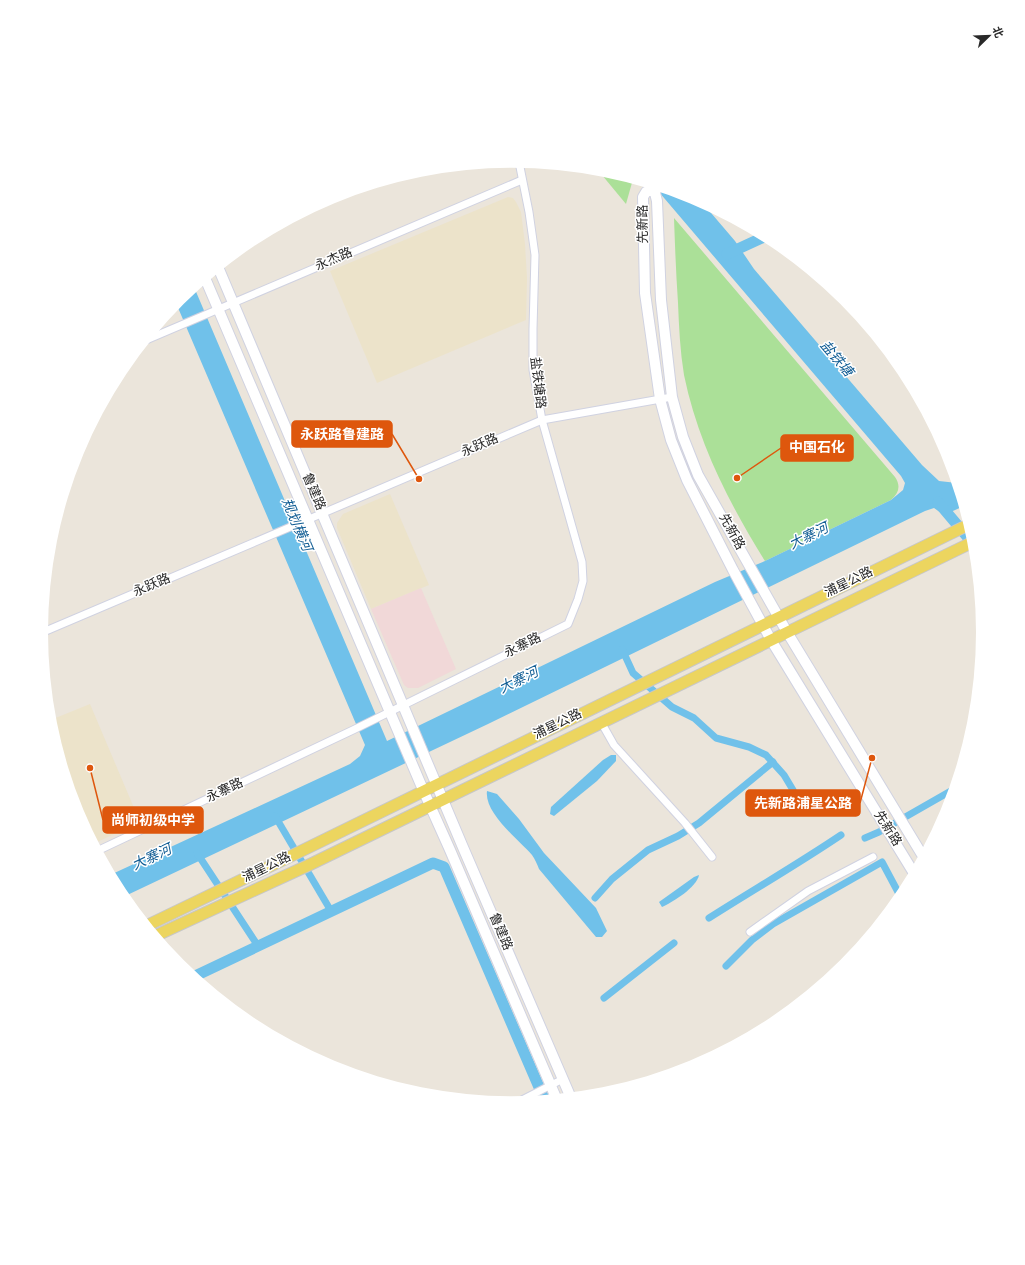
<svg xmlns="http://www.w3.org/2000/svg" width="1025" height="1265" viewBox="0 0 1025 1265" font-family="Overpass,'Noto Sans SC',sans-serif">
<style>
.education{fill:#ece3ca}
.medical{fill:#f1d8d8}
.green{fill:#abe098}
.water{fill:#70c1ea}
.lines{fill:none;stroke-linecap:round;stroke-linejoin:round}
.canal{stroke:#70c1ea;stroke-width:7}
.river{stroke:#70c1ea;stroke-width:11}
.street-casing{stroke:#d0d2e1;stroke-width:9}
.secondary-casing{stroke:#d0d2e1;stroke-width:12}
.primary-casing{stroke:#c7c7c7;stroke-width:13}
.street{stroke:#fff;stroke-width:7}
.secondary{stroke:#fff;stroke-width:10}
.primary{stroke:#ecd55f;stroke-width:11}
.labels{text-anchor:middle;dominant-baseline:central;stroke-width:3;stroke-linejoin:round;paint-order:stroke}
.street-label{font-size:13px;fill:#292929;stroke:#fff}
.water-label{font-size:14px;font-style:italic;fill:#115d94;stroke:#fff}
.leader{fill:none;stroke:#de570d;stroke-width:1.5}
.callout-dot{fill:#de570d;stroke:#fff;stroke-width:1.5}
.callout{fill:#de570d;stroke:#de570d;stroke-width:1.5}
.callout-label{font-size:14px;text-anchor:middle;font-weight:bold;fill:#fff}
</style>
<rect width="100%" height="100%" fill="#ebe5db"/>
<g class="education">
<path d="M508 197 513 198 516 202 521 212 525 244 527 278 526 320 377 383 330 271Z"/>
<path d="M390 494 429 585 371 609 337 528V523L343 514Z"/>
<path d="M90 704 140 822 93 844 77 813 50 724 48 708 53 719Z"/>
</g>
<path class="medical" d="M421 588 456 669 418 688H408L404 685 371 609Z"/>
<g class="green">
<path d="M597 169 605 170 633 179 626 204Z"/>
<path d="M674 218 895 477C901 486 899 493 891 500L765 561C729 503 698 443 684 375 680 351 679 327 678 303 676 274 675 246 674 218Z"/>
</g>
<g class="water">
<path d="M653 185 693 197 700 200 735 241 754 269 922 465 939 481 957 483 964 506 944 515 934 508 925 511 488 724 123 897 110 875 350 764 360 756 365 745 176 303 194 287 387 741 715 582 765 561 891 500 903 490 905 483 901 476Z"/>
<path d="M611 755H616V761L597 781 554 816 550 814 551 807 603 760Z"/>
<path d="M487 791 497 794 519 819 544 853 596 908 607 931 602 937H596L539 869C537 864 535 859 532 855 518 839 484 813 487 791Z"/>
<path d="M699 875C697 887 673 902 662 907L659 902 694 877Z"/>
</g>
<g class="lines">
<g class="canal">
<path d="M622 649 633 673 672 707 694 718 716 738 749 747 766 755 784 775 793 790"/>
<path d="M275 816 331 911"/>
<path d="M865 838 879 832 956 788"/>
<path d="M197 853 258 946"/>
<path d="M595 898 612 879 648 850 678 836 699 823 773 762"/>
<path d="M709 918C753 890 798 864 841 835"/>
<path d="M726 966 752 940 773 924 882 862 898 892 903 897"/>
<path d="M604 998 674 943"/>
</g>
<g class="river">
<path d="M727 254 766 236"/>
<path d="M938 502 975 546"/>
<path d="M193 977 433 863 444 867 545 1101"/>
</g>
<defs>
<g id="street">
<path d="M146 340 522 180"/>
<path d="M41 633 542 420 672 397"/>
<path d="M601 722 614 745 685 823 712 857"/>
<path d="M97 851 353 730 568 624 578 599 583 581 582 562 542 420 533 370V329L535 255 529 212 519 162"/>
<path d="M750 932 808 891 873 857"/>
<path d="M514 1104 563 1079"/>
</g>
<g id="secondary">
<path d="M218 267 462 845 571 1098"/>
<path d="M205 278 424 792 450 850 557 1100"/>
<path d="M915 875 771 640 733 570 687 480 671 440 660 399 645 293 643 197 646 192 651 190 655 193 657 201 661 300 672 397 683 437 698 475 787 632 924 858"/>
</g>
<g id="primary">
<path d="M146 926 287 858 970 524"/>
<path d="M155 936 309 865 975 541"/>
</g>
</defs>
<use href="#street" class="street-casing"/>
<use href="#secondary" class="secondary-casing"/>
<use href="#primary" class="primary-casing"/>
<use href="#street" class="street"/>
<use href="#secondary" class="secondary"/>
<use href="#primary" class="primary"/>
</g>
<g class="labels">
<g class="street-label">
<text transform="translate(644 224) rotate(-91)">先新路</text>
<text transform="translate(334 260) rotate(-23)">永杰路</text>
<text transform="translate(537 383) rotate(83)">盐铁塘路</text>
<text transform="translate(480 446) rotate(-23)">永跃路</text>
<text transform="translate(313 492) rotate(67)">鲁建路</text>
<text transform="translate(731 532) rotate(61)">先新路</text>
<text transform="translate(849 583) rotate(-26)">浦星公路</text>
<text transform="translate(152 586) rotate(-23)">永跃路</text>
<text transform="translate(523 646) rotate(-26)">永寨路</text>
<text transform="translate(558 725) rotate(-26)">浦星公路</text>
<text transform="translate(225 791) rotate(-25)">永寨路</text>
<text transform="translate(887 829) rotate(58)">先新路</text>
<text transform="translate(267 868) rotate(-26)">浦星公路</text>
<text transform="translate(500 932) rotate(67)">鲁建路</text>
</g>
<g class="water-label">
<text transform="translate(836 359) rotate(50)">盐铁塘</text>
<text transform="translate(296 525) rotate(67)">规划横河</text>
<text transform="translate(809 537) rotate(-26)">大寨河</text>
<text transform="translate(519 681) rotate(-26)">大寨河</text>
<text transform="translate(152 858) rotate(-25)">大寨河</text>
</g>
</g>
<path d="M0 0H1025V1265H0ZM48 632a464 464 0 1 1 928 0a464 464 0 1 1-928 0Z" fill="#fff" fill-rule="evenodd"/>
<path class="leader" d="M419 479L392 434M737 478L781 448M872 758L860 803M90 768L103 820"/>
<g class="callout-dot">
<circle cx="419" cy="479" r="4"/>
<circle cx="737" cy="478" r="4"/>
<circle cx="872" cy="758" r="4"/>
<circle cx="90" cy="768" r="4"/>
</g>
<g class="callout">
<rect x="292" y="421" width="100" height="26" rx="4"/>
<rect x="781" y="435" width="72" height="26" rx="4"/>
<rect x="746" y="790" width="114" height="26" rx="4"/>
<rect x="103" y="807" width="100" height="26" rx="4"/>
</g>
<g class="callout-label">
<text x="342" y="439">永跃路鲁建路</text>
<text x="817" y="452">中国石化</text>
<text x="803" y="808">先新路浦星公路</text>
<text x="153" y="825">尚师初级中学</text>
</g>
<g transform="translate(989 36) rotate(67)" stroke="#ffffff" stroke-width="3" paint-order="stroke">
<path d="M0-3L7 15L0 10L-7 15Z" fill="#292929"/>
<text y="-6" font-size="11" font-weight="bold" text-anchor="middle" fill="#292929">北</text>
</g>
</svg>
